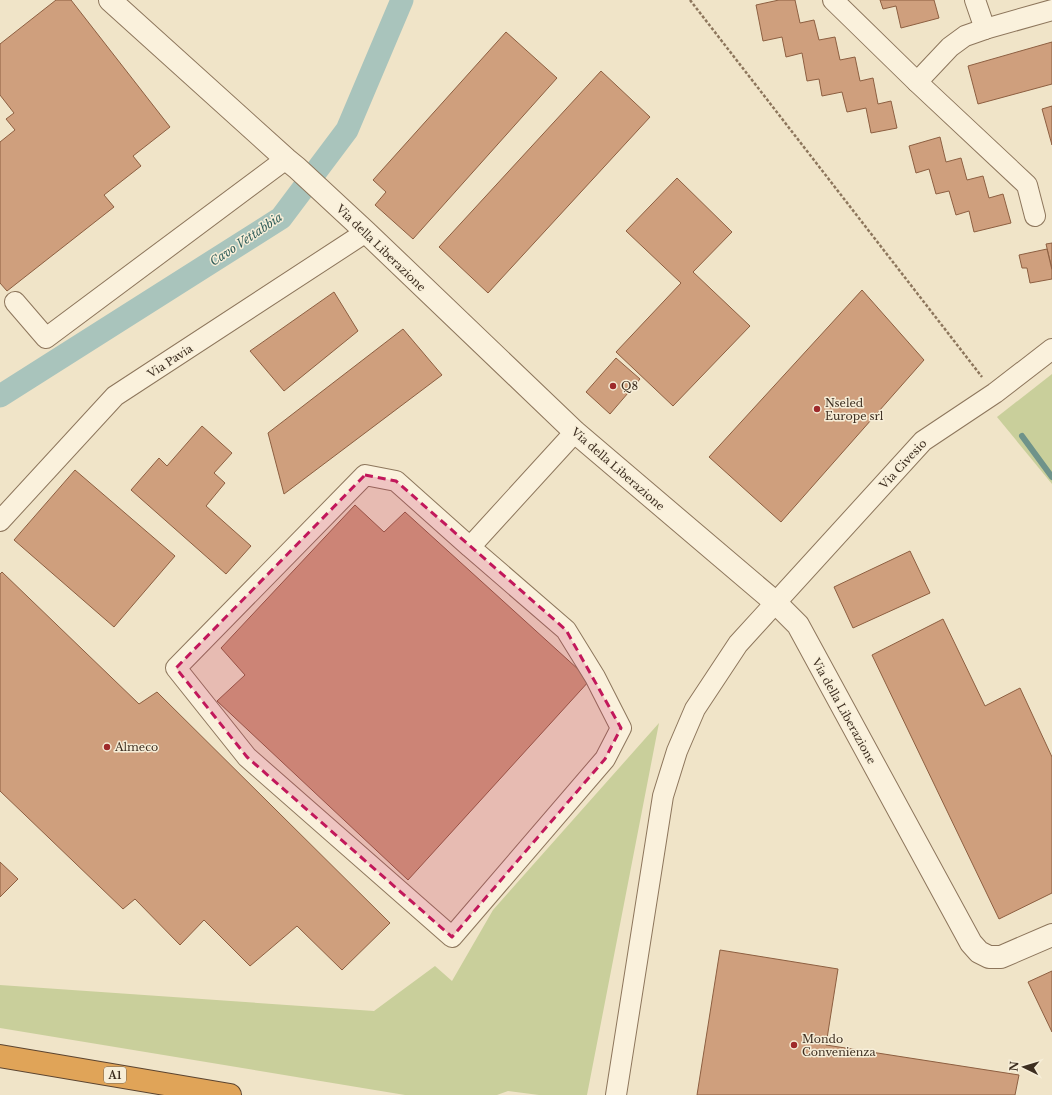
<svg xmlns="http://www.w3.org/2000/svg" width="1052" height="1095" viewBox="0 0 1052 1095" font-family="'Libre Baskerville',serif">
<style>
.green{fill:#c9cf9b}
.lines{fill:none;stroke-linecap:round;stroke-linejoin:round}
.stream{stroke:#6f938a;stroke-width:6}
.canal{stroke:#a9c4bc;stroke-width:23}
.building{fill:#cf9f7d;stroke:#8d5f41}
.minor-casing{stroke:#8d765c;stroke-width:22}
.tertiary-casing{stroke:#8d765c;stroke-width:24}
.motorway-casing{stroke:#5b4430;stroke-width:24}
.path{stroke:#8d765c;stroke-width:2.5;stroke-dasharray:3 2;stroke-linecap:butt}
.minor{stroke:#faf1dc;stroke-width:20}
.tertiary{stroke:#faf1dc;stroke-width:22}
.motorway{stroke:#e0a458;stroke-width:22}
.marked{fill:#c2185b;fill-opacity:0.2;stroke:#c2185b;stroke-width:3;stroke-dasharray:8 5;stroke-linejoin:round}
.poi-dot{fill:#9e2a2b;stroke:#f7eed8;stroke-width:1.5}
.labels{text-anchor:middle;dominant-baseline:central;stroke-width:3;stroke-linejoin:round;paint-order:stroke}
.shield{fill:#f7eed8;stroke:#756857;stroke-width:1}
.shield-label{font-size:10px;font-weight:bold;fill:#3d2e20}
.street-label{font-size:11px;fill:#3d2e20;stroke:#f7eed8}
.poi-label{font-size:11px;fill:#3d2e20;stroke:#f7eed8;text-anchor:start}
.water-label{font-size:12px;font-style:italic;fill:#2f5d5a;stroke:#f7eed8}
</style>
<rect width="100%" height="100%" fill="#f0e4c8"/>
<g class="green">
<path d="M1052 374V484L997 417Z"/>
<path d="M659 723 587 1095H539L508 1091 497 1095H405L0 1028V985L374 1011 435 966 452 981 493 910Z"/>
</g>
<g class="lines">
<path class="stream" d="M1022 436 1052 477"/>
<path class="canal" d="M0 396 281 218 347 130 402 0"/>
</g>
<g class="building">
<path d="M56 0H71L170 127 133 156 141 166 104 195 114 207 7 291 0 283V142L15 130 6 119 14 113 0 95V44Z"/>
<path d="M779 0H795L800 23 814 20 819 40 835 37 840 60 855 57 860 81 873 78 878 104 891 101 897 128 871 133 866 108 847 112 842 92 822 96 819 79 807 81 802 53 786 57 782 37 763 41 756 5Z"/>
<path d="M880 0H934L939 18 901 28 896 6 883 9Z"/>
<path d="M506 32 557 78 413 239 375 205 386 192 373 180Z"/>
<path d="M1052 42V84L978 104 968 66Z"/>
<path d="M601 71 650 117 488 293 439 247Z"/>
<path d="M1052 106V145L1042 109Z"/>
<path d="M940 137 946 162 961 158 967 180 983 176 989 198 1003 194 1011 223 974 232 969 211 956 215 949 191 936 194 929 169 916 173 909 146Z"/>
<path d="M677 178 732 232 693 272 750 326 673 406 616 352 681 283 626 231Z"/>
<path d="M1052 243V269L1046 244Z"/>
<path d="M1047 249 1052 270V279L1030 283 1027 268H1022L1019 255Z"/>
<path d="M862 290 924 360 781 522 709 457Z"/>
<path d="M334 292 358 331 284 391 250 351Z"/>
<path d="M403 329 442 375 284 494 268 433Z"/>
<path d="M616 358 640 379 610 414 586 392Z"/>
<path d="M202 426 232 453 214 473 225 483 206 506 251 546 226 574 131 490 159 458 167 466Z"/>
<path d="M75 470 175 556 114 627 14 540Z"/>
<path d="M355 505 384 532 405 512 590 680 408 880 217 701 245 675 221 648Z"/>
<path d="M910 551 930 593 853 628 834 587Z"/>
<path d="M2 572 139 704 157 692 390 923 342 970 297 926 250 966 204 920 180 945 135 899 123 909 0 791V574Z"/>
<path d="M943 619 985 706 1020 688 1052 757V893L999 919 872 655Z"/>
<path d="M0 862 18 879 0 897Z"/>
<path d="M720 950 838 969 826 1045 1019 1075 1015 1095H697Z"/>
<path d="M1052 971V1032L1028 982Z"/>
</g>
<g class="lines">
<defs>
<g id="minor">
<path d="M833 0 917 82 1027 185 1035 216"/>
<path d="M975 0 985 29"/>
<path d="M917 82 950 47 965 36 985 29 1052 10"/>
<path d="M15 302 46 338 286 159"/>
<path d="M0 521 115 396 366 232"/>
<path d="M470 547 566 630 595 677 621 728 605 759 452 937 247 757 176 668 365 475 396 481 470 547 575 432"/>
<path d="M616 1095 663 796 677 751 695 709 738 644 923 441 995 393 1052 349"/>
</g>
<path id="tertiary" d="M110 0 286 159 297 168 366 232 575 432 776 603 798 625 971 943 979 952 989 957H1001L1052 935"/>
<path id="motorway" d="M0 1056 230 1095"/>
</defs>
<use href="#minor" class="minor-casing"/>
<use href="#tertiary" class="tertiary-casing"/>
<use href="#motorway" class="motorway-casing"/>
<path class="path" d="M690 0 982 377"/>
<use href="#minor" class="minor"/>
<use href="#tertiary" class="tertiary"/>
<use href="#motorway" class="motorway"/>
</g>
<path class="marked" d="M365 475 396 481 566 630 621 728 605 759 452 937 247 757 176 668Z"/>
<g class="poi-dot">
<circle cx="613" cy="386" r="4"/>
<circle cx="817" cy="409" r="4"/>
<circle cx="107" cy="747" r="4"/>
<circle cx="794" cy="1045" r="4"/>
</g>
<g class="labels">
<rect class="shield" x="104" y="1067" width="22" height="16" rx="3"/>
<g class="shield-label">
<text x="115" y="1075">A1</text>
</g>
<g class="street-label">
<text transform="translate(381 248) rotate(44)">Via della Liberazione</text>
<text transform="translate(170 361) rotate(-33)">Via Pavia</text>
<text transform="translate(903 464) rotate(-47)">Via Civesio</text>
<text transform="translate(618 469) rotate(41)">Via della Liberazione</text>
<text transform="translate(844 711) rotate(61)">Via della Liberazione</text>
</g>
<g class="poi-label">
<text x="621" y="386">Q8</text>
<text x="825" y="403">Nseled<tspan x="825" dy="13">Europe srl</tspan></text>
<text x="115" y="747">Almeco</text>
<text x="802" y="1039">Mondo<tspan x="802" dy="13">Convenienza</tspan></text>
</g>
<g class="water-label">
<text transform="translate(246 239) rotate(-34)">Cavo Vettabbia</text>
</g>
</g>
<g transform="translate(1024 1067) rotate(275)" stroke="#f7eed8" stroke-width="3" paint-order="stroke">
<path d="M0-3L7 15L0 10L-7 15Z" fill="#3d2e20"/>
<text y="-6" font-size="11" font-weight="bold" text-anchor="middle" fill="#3d2e20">N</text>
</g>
</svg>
